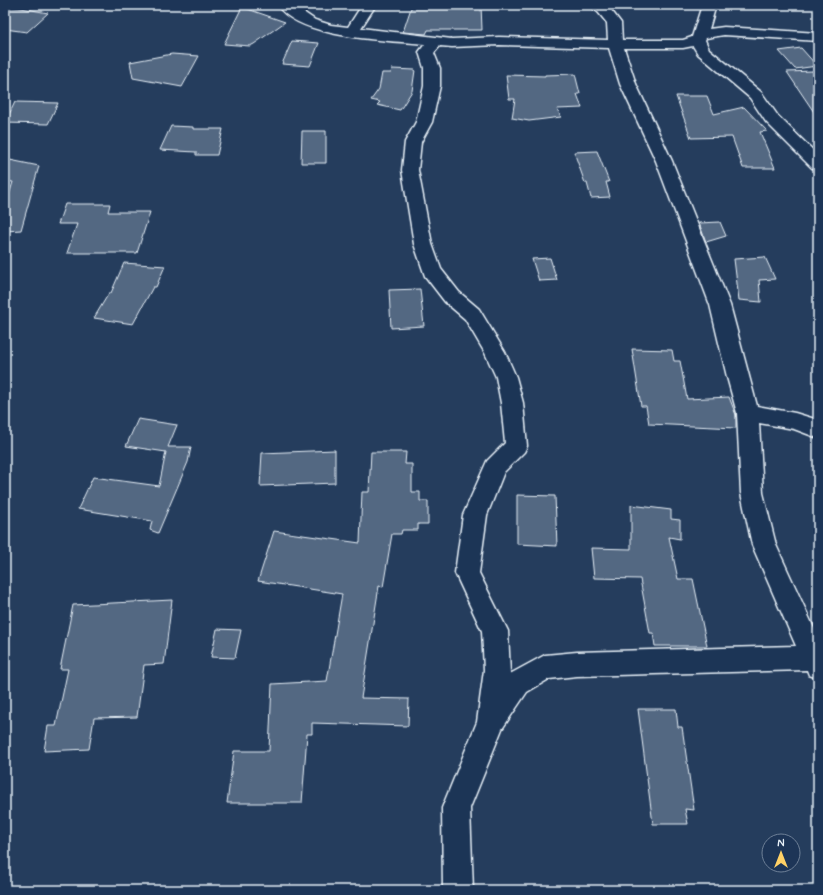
<svg xmlns="http://www.w3.org/2000/svg" width="823" height="895" viewBox="0 0 823 895" font-family="Mynerve,sans-serif">
<style>
.building{fill:#536782;stroke:#e8f1f8}
.lines{fill:none;stroke-linecap:round;stroke-linejoin:round}
.minor-casing{stroke:#e8f1f8;stroke-width:3}
.minor{fill:#1d3557;fill-rule:evenodd}
</style>
<rect width="100%" height="100%" fill="#253d5d"/>
<filter id="ink" filterUnits="userSpaceOnUse"><feTurbulence type="fractalNoise" baseFrequency=".025" numOctaves="2"/><feDisplacementMap in="SourceGraphic" scale="8" xChannelSelector="R" yChannelSelector="G"/><feConvolveMatrix kernelMatrix="1 2 1 2 8 2 1 2 1" color-interpolation-filters="sRGB"/></filter>
<g filter="url(#ink)">
<g class="building">
<path d="M5 5 48 13 27 32 5 29Z"/>
<path d="M412 5H481L482 30H428L426 34 403 32Z"/>
<path d="M242 7 285 22 254 44 250 46 224 44Z"/>
<path d="M292 41 319 43 310 66 282 64Z"/>
<path d="M801 48 817 66 795 69 779 51Z"/>
<path d="M172 54 199 56 182 87 133 78 130 62Z"/>
<path d="M392 69 415 70 412 91 400 110 377 105 380 102 371 100 379 89 382 73H391Z"/>
<path d="M813 71 818 79V118L787 72Z"/>
<path d="M575 74 580 94H577L582 108 557 109 561 117 529 121 512 118 515 99H509L506 75 545 76V75Z"/>
<path d="M676 96H707L714 114 744 107 767 131 760 132 775 168H743L732 137 691 138Z"/>
<path d="M15 102 58 103 48 124 5 123Z"/>
<path d="M171 126 193 127V129H223L217 155H196V152L160 150Z"/>
<path d="M302 131H326V163H301Z"/>
<path d="M597 151 609 182H606L610 197 591 198 587 183H585L574 152Z"/>
<path d="M5 159 39 166 21 230 5 231V208L13 182 5 181Z"/>
<path d="M65 204H110L108 212H150L137 253H67L77 224H58Z"/>
<path d="M720 222 726 236 706 242 699 223Z"/>
<path d="M765 257 775 279 759 280 761 302 739 300 734 259Z"/>
<path d="M550 258 557 280 539 281 532 259Z"/>
<path d="M124 263 165 266 156 287H153L133 324 94 318 109 293H111Z"/>
<path d="M420 289 424 326 391 328 389 290Z"/>
<path d="M632 349 672 350 674 361H680L687 399 729 397 736 415V428L649 424 646 406H641Z"/>
<path d="M138 419 177 425 168 447H191L188 462 158 533 150 530 152 521 78 509 93 477 159 486 166 452 126 446Z"/>
<path d="M335 450V483L260 486 262 453Z"/>
<path d="M371 452H406L405 464H412V492H420V501H428V524H418V530H402L401 534H392L383 587 379 586 361 698 409 699 408 726 312 723V734H307L302 803H227L234 751H269L272 684 327 681 342 594 258 581 274 531 360 543 362 492H369Z"/>
<path d="M517 495 555 496 557 546 517 544Z"/>
<path d="M631 505 671 510V519L680 520V539L669 537 678 579H693L707 646H655L653 633H650L640 579 594 578 591 548 631 549Z"/>
<path d="M172 600 164 664 144 665 137 717 94 718 89 749 44 751 48 726H56L68 669H60L73 605Z"/>
<path d="M217 629 241 630 235 658 211 657Z"/>
<path d="M638 709H676L678 727H682L694 810 685 809 688 824H653Z"/>
</g>
<g class="lines">
<defs>
<path id="minor" d="M277 5H293L315 20 331 25 348 27 362 5H376L361 28 452 39 499 37 608 40 607 23 598 12 589 5 608 6 621 23 622 40H683L692 37 702 5H716L709 29 724 27 818 33V41L724 35 706 38 705 40 709 49 761 92 778 116 818 155V169L812 168 766 122 750 98 698 54 693 46 683 48H624L636 84 672 161 730 305 757 406 795 413 818 420V438L794 429 759 423 763 493 776 545 818 637V678L809 675 807 670 577 676 549 679 527 692 502 729 470 808 473 890H443L442 808 477 722 484 670 482 631 455 573 463 515 487 461 505 443 501 403 496 377 485 353 465 319 445 302 425 276 414 244 402 170 405 142 416 122 424 86V68L419 52 425 44C387 40 300 39 277 5ZM499 45 609 48 620 84 656 161 710 305 727 377 737 413 741 493 752 545 796 646 577 652 545 655 510 674 508 631 479 573 487 515 504 472 524 452 527 446 523 403 516 377 505 352 479 309 459 292 441 269 432 244 418 170 421 142 432 122 440 86V68L434 53 440 46 452 47Z"/>
</defs>
<use href="#minor" class="minor-casing"/>
<use href="#minor" class="minor"/>
</g>
</g>
<rect width="823" height="895" fill="none" stroke="#1d3557" stroke-width="20"/>
<rect x="10" y="10" width="803" height="875" fill="none" stroke="#e8f1f8" stroke-width="1.5" filter="url(#ink)"/>
<g transform="translate(781 853)"><circle r="19" fill="#1d3557" stroke="#6e8097"/>
<path d="M0-3L7 15L0 10L-7 15Z" fill="#ffd166"/>
<text y="-6" font-size="11" font-weight="bold" text-anchor="middle" fill="#e8f1f8">N</text>
</g>
</svg>
